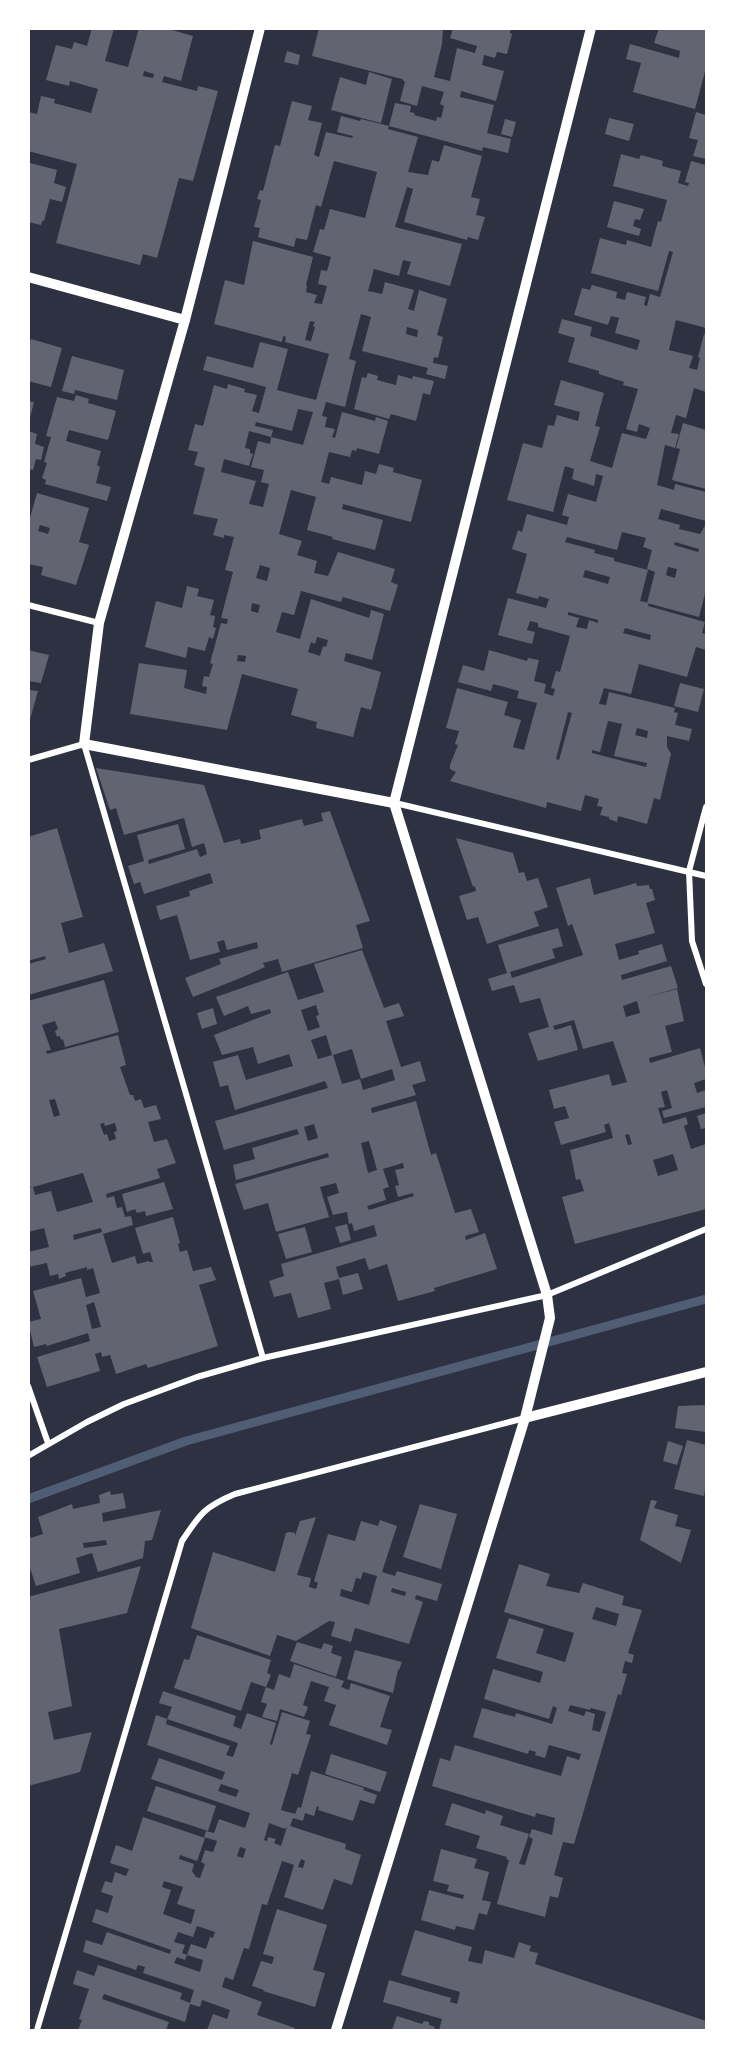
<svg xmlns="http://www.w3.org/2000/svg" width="735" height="2059" viewBox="0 0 735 2059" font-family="'PT Sans Narrow',sans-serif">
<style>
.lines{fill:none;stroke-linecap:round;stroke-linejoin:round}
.stream{stroke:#4f5d75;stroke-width:9}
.building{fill:#626471;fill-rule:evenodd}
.minor{stroke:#fff;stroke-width:6}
.tertiary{stroke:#fff;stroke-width:10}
</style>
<rect width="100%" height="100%" fill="#2d3142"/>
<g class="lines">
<path class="stream" d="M28 1499 186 1441 706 1299"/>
</g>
<g class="building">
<path d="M92 28H114L105 61 128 67 139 28H165L193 36 181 81 164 76 162 82 197 91 198 86 218 91 193 181 179 178 157 258 143 254 140 265 56 243 77 164 28 151V112L37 114 41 96 55 99 54 103 91 113 98 89 70 81 69 86 46 80 56 45 72 49 74 42 87 46ZM144 71 154 74 153 78 143 76Z"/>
<path d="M319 28H443L442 44 434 77 450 81 457 48 475 53 477 46 450 38 453 28H511L510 33 512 34 507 54 497 52 495 58 484 55 482 65 504 71 496 101 461 91 460 97 494 105 487 133 511 139 508 153 483 147 482 151 389 126 395 103 411 106 410 112 415 113 414 115 436 121 437 117 441 118 444 106 440 104 444 92 422 86 417 106 400 101 405 82 402 79 312 56Z"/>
<path d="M659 28H706V68L695 109 633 92 641 63 626 59 630 44 679 58 680 51 654 43Z"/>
<path d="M287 51 300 55 298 65 284 62Z"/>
<path d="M369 72 392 79 381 123 331 110 340 77 366 85Z"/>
<path d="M292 101 312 106 308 120 322 123 314 155 319 157 326 132 352 138 353 136 337 132 341 116 360 121 361 119 389 126 388 129 418 137 408 172 428 175 432 160 439 162 444 145 482 156 471 197 480 199 476 215 485 217 478 240 468 237 467 240 404 222 413 189 407 187 395 227 462 244 450 286 407 274 411 262 403 260 399 276 374 269 368 291 382 294 385 282 414 290 408 309 414 311 419 290 447 299 437 335 443 337 438 358 434 357 433 363 448 366 445 379 426 374 428 368 362 351 371 317 361 314 349 359 356 361 345 407 326 402 322 416 327 417 325 427 335 429 332 437 335 438 342 412 375 421 376 417 388 421 379 454 357 448 356 451 352 450 350 457 329 452 321 482 329 484 331 477 362 485 365 471 376 474 379 464 394 468 393 472 422 480 411 522 343 504 342 509 383 520 375 550 332 539 333 537 307 530 316 497 291 490 279 534 302 541 297 555 317 561 314 573 328 576 338 552 395 569 391 582 398 585 390 611 343 597 341 602 301 591 294 615 282 612 276 632 300 639 311 599 369 618 371 610 384 614 372 660 346 653 344 661 381 672 371 710 361 707 353 737 316 728 317 722 291 715 298 689 242 674 227 730 130 714 139 663 187 670 184 688 206 694 207 687 202 686 204 676 209 677 213 664 210 663 221 623 227 624 228 619 221 618 233 572 225 570 234 537 224 535V538L213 535 218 519 193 514 205 468 194 465 198 452 188 450 195 424 203 426 214 385 227 389 228 384 245 389 244 392 257 395 252 411 259 413 266 387 203 370 207 356 253 368 260 342 288 349 277 390 316 400 329 354 285 342 286 337 283 336 282 342 214 324 225 280 244 285 253 241 313 257 306 285 307 286 306 292 317 295 314 303 322 304 327 286 318 284 321 270 327 271 331 257 313 252 320 229 324 230 330 209 365 218 377 172 334 161 321 207 316 205 307 240 296 238 294 247 258 237 260 228 254 227 261 200 257 199 260 190 263 191 275 145 280 146ZM310 321 315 322 313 326 315 327 311 341 305 340ZM407 327 418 330 417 337 406 334ZM298 409 313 412 303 445 271 437 273 430 255 426 256 422 292 431ZM249 431 271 437 270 444 258 441 251 467 264 470 261 482 269 484 263 507 249 504 256 481 221 472 224 459 249 466 253 454 250 453V449L245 448ZM260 565 270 568 267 581 256 578ZM252 603 260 605 258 613 251 611ZM317 637 328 640 326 647 323 646 320 656 308 652 311 642 315 644ZM238 655 246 656 245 662 237 661Z"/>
<path d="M696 112 706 115V159L693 156 698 140 689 138Z"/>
<path d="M609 118 634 124 629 141 605 134Z"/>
<path d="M505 119 516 122 512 137 501 134Z"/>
<path d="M621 154 639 159 641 155 663 161 662 166 681 171 678 183 688 186 689 183 685 182 691 161 706 165V328L676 320 669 350 693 356 689 368 697 370 700 358 698 357 704 334H706V392L694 388 686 418 676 415 671 433 679 434 675 448 665 445 657 485 674 490 675 484 706 492V521L661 509 658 519 680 525 679 529 700 534 706 524V590L699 617 647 603 655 572 647 569 652 550 643 547 646 538 622 532 617 550 567 537 565 542 595 550 594 553 614 558V561L648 570 640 601 649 603 648 606 705 622 702 633 706 634V650L696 647 687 677 639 664 631 694 604 688 599 704 606 705 609 692 675 708 674 712 678 713 675 725 692 729 689 741 667 736V747L671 754 660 800 654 798 647 824 618 816 617 822 609 819V817L600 815 603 807 597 806 599 799 585 795 581 811 547 802 546 808 450 781 456 772 450 769V765L458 745 455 744 459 731 446 728 457 688 508 702 504 715 521 720 513 747 524 750 537 703 517 698 519 691 493 684 491 691 458 682 463 665 484 671 489 650 527 661 528 658 539 660 534 681 546 684 544 693 553 696 555 689 551 688 556 671 560 672 570 636 538 627V623L530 621 527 630 535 632 532 644 498 635 508 598 546 608 549 599 539 596 538 599 516 593 527 554 512 549 518 530 522 532 527 514 567 525 569 517 562 515 568 494 596 502 603 476 596 474 594 486 572 479 574 469 565 466 553 512 507 500 523 443 542 448 548 425 554 426 557 415 578 421 580 412 554 405 561 380 604 393 595 426 600 427 590 461 612 468 622 433 646 439 650 428 639 424 637 432 626 429 638 389 623 385 624 382 599 374V371L568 362 575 338 558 333 562 319 592 327 590 336 637 350 640 340 615 333 619 318 611 316 608 325 574 315 582 288 590 290 592 285 617 292 616 298 625 300 627 292 646 297 644 305 647 306 650 294 660 297 673 252 669 251 658 291 591 273 600 238 626 245 627 240 651 247 658 221 661 222 667 200 613 186ZM675 542 699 549 698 552 674 545ZM668 567 677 569 675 578 666 575ZM585 570 610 577 608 584 583 577ZM568 612 598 620V623L589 620 587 629 576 627 579 618 568 615ZM625 628 651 635 650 640 623 633ZM568 712 572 713 559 760 556 759ZM608 721 622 724 614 756 647 763 646 767 592 753V750L600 752ZM637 728 648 731 647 738 635 735Z"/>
<path d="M30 163 57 170 54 183 66 187 62 202 50 199 44 221H42L41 225 28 222V165Z"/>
<path d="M614 201 644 209 640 220 635 219 633 226 641 229 639 236 607 227Z"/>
<path d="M31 339 62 348 51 387 28 381V348Z"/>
<path d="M72 356 124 370 117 400 75 390 74 394 62 391Z"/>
<path d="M368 373 378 376 377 380 396 385 398 375 412 379 413 376 434 381 430 395 423 393 416 421 391 414 389 419 354 409 362 377 366 378Z"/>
<path d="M76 395 89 399 88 403 116 411 108 440 69 430 66 441 101 451 97 465 100 467 96 483 111 487 107 501 45 484 46 480 42 478 47 463 44 462 51 437 46 436 57 397 74 401Z"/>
<path d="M28 401 34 402 29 422H28Z"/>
<path d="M683 423 706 430V489L672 480 680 449 676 448Z"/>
<path d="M28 431 37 434 35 444 44 447 41 460 36 459 33 470 28 469Z"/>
<path d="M37 493 89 508 79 542 89 545 76 585 41 575 43 567 28 564V525ZM40 525 50 528 48 534 38 531Z"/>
<path d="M187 586 199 589 197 596 214 600 210 615 215 616 213 627 216 628 213 639 209 637 205 651 188 647 186 658 145 647 156 601 182 608Z"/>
<path d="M28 650 49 655 41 683 28 681Z"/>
<path d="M680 683 704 689 698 712 674 706Z"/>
<path d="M28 690 38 691 29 723H28Z"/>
<path d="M96 768 204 785 224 843 240 839 241 844 261 839 259 830 302 819 304 826 323 821 321 813 330 811 370 921 356 925 363 948 282 972 278 959 263 963 265 967 243 977 193 997 185 978 221 964 219 959 258 948 257 942 227 950 224 940 217 942 220 952 190 960 177 915 160 920 156 906 190 896 189 891 213 883 210 873 144 894 140 882 134 884 128 866 144 861 137 835 178 824 185 849 148 860 149 864 197 849 200 857 207 854 204 843 192 847 184 818 124 835 116 808 110 810Z"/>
<path d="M57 828 83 917 61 923 69 953 104 943 113 971 28 995V964L46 959 45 956 28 961V837Z"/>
<path d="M456 838 513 853 519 873 524 872 527 881 538 878 548 907 534 912 539 926 487 944 478 917 467 920 459 896 476 891 475 886 473 887Z"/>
<path d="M590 878 594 895 636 883 637 886 649 885 650 889H652L655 900 646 903 655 933 615 944 619 960 639 954 638 951 662 944 667 961 621 975 622 980 671 966 678 988 643 998 677 989 684 1021 665 1026 672 1052 649 1058 650 1063 700 1048 706 1071V1079L694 1083 697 1093 706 1090V1107L664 1118 662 1111 672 1108 667 1090 661 1092 665 1107 658 1108 663 1124 686 1117 688 1124 684 1126 691 1149 706 1144V1209L575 1244 562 1197 584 1191 580 1179 576 1180 570 1150 613 1138 609 1123 604 1125 606 1132 561 1145 554 1122 569 1118 565 1106 554 1109 549 1090 609 1074 612 1086 627 1082 613 1041 583 1049 574 1020 553 1026 555 1030 571 1025 578 1050 538 1061 528 1033 549 1027 540 998 520 1003 514 985 492 991 488 979 507 973 498 945 558 928 563 946 552 949 555 958 510 972 512 978 583 955 572 924 568 926 556 888ZM637 1001 640 1013 626 1017 623 1006ZM629 1134 632 1144 628 1145 625 1135ZM673 1154 678 1170 658 1176 653 1160Z"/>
<path d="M362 950 384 1008 399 1003 404 1016 386 1021 401 1067 420 1061 426 1081 412 1085 416 1095 371 1108 372 1113 416 1101 431 1155 436 1153 455 1213 471 1209 479 1232 465 1236 466 1240 485 1233 497 1269 434 1288 435 1291 398 1301 387 1264 369 1270 365 1258 336 1267 339 1278 358 1273 363 1289 343 1295 339 1279 324 1283 331 1309 298 1318 291 1293 274 1297 269 1281 284 1276 281 1264 377 1236 374 1225 354 1231 352 1223 349 1224 347 1212 333 1215 327 1197 339 1193 336 1183 320 1187 329 1217 276 1232 268 1203 244 1210 235 1184 329 1157 328 1153 236 1180 233 1165 255 1159 252 1148 299 1134 297 1129 224 1150 215 1121 328 1088 325 1081 235 1110 228 1085 220 1087 213 1062 238 1055 246 1080 293 1066 289 1054 258 1064 253 1047 222 1055 214 1035 271 1013 270 1009 251 1014 248 1006 224 1016 216 997 288 972 298 1000 324 992 314 964ZM316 1005 319 1015 316 1016 320 1027 308 1031 301 1010ZM326 1035 332 1055 318 1059 311 1040ZM352 1049 361 1079 392 1069 395 1080 363 1090 360 1079 342 1084 333 1055ZM314 1124 318 1138 308 1141 304 1127ZM369 1141 377 1170 368 1173 361 1143ZM403 1163 404 1168 395 1170 399 1185 395 1186 398 1197 413 1193 414 1196 369 1210 367 1206 386 1200 383 1189 389 1187 383 1169Z"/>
<path d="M104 980 119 1032 65 1047 63 1039 61 1040 60 1036 57 1037 55 1031 58 1029 55 1021 42 1025 51 1050 46 1051 47 1054 118 1035 126 1065 120 1067 130 1095H133L135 1101 141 1099 144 1108 156 1105 161 1119 148 1122 154 1142 167 1139 176 1163 157 1169 160 1178 106 1194 107 1198 114 1196 117 1208 122 1207 125 1217 131 1216 133 1225 103 1234 112 1263 135 1256 137 1264 149 1261V1262H153L150 1252 143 1254 135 1228 173 1217 180 1243 178 1244 180 1252 187 1250 193 1271 211 1267 216 1280 199 1285 218 1346 148 1368 146 1364 116 1374 110 1355 102 1357 101 1352 95 1354 100 1371 47 1387 37 1357 90 1341 88 1333 47 1346 46 1344 34 1347 28 1322 41 1319 33 1291 81 1278 86 1297 100 1293 93 1268 87 1270V1267L65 1273 66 1276 59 1279 58 1274 50 1276 47 1263 28 1267V1252L49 1247 44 1228 28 1232V1188H31L28 1181V1001ZM55 1099 60 1115 54 1117 49 1100ZM104 1123 105 1126 115 1123 117 1131 114 1132 116 1139 109 1141 107 1134 104 1135 100 1124ZM83 1173 93 1202 57 1212 51 1191 35 1195 33 1187ZM101 1228 102 1232 74 1240 73 1235ZM94 1302 101 1327 92 1329 86 1305Z"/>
<path d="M213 1008 217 1024 202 1029 197 1013Z"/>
<path d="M706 1113V1128L701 1129 697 1116Z"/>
<path d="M164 1182 173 1209 146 1216 145 1211 137 1213 135 1209 127 1212 122 1194Z"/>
<path d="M347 1224 351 1240 340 1243 335 1227Z"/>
<path d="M305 1227 312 1252 286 1259 278 1234Z"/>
<path d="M706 1405V1432L675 1428 678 1406Z"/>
<path d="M687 1440 706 1445V1485L704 1496 674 1489Z"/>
<path d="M668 1441 683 1446 677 1465 663 1461Z"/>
<path d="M110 1491 111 1495 123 1493 126 1508 102 1513 103 1522 161 1510 152 1540 145 1541 143 1558 98 1572 92 1553 76 1558 80 1573 36 1586 28 1562V1531L31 1538 43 1534 38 1517 72 1504 73 1509 100 1503 99 1495ZM106 1540 107 1545 84 1548 83 1543Z"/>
<path d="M651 1500 657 1501 654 1508 678 1515 675 1526 691 1530 681 1563 640 1540Z"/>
<path d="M420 1504 457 1514 441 1569 403 1557Z"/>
<path d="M316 1517 297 1575 311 1578 309 1587 316 1589 318 1583 314 1581 328 1534 355 1541 361 1521 378 1526 380 1520 397 1526 382 1572 395 1576 397 1571 442 1584 437 1601 416 1595 415 1599 423 1602 409 1644 355 1628 351 1642 331 1636 335 1622 329 1621 296 1641 277 1635 270 1656 191 1628 213 1552 275 1572 286 1533 289 1532 295 1533V1536L300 1521ZM363 1572 377 1576 369 1605 340 1596 341 1589 352 1592 356 1578 361 1579ZM392 1588 406 1592 405 1596 391 1592Z"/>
<path d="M519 1564 550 1574 546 1586 579 1593 583 1583 624 1596 622 1605 642 1610 628 1653 634 1655 632 1663 625 1661 622 1673 627 1674 621 1695 618 1694 574 1844 563 1842 554 1875 563 1878 558 1898 550 1896 545 1917 497 1904 509 1860 506 1859 507 1857 476 1848 480 1836 445 1825 452 1803 485 1814 486 1810 503 1816 500 1825 529 1834 519 1864 525 1865 533 1839 529 1837 532 1829 552 1835 555 1818 536 1813 535 1817 432 1786 440 1758 450 1761 455 1745 561 1776 567 1756 579 1760 581 1754 549 1745 545 1758 535 1755 536 1752 529 1750 528 1754 473 1737 482 1708 515 1717 516 1713 552 1724 557 1708 553 1706 549 1719 484 1699 493 1669 540 1683 543 1672 496 1658 509 1618 544 1629 536 1653 565 1662 574 1633 504 1612ZM596 1607 619 1614 616 1626 592 1619ZM570 1705 590 1710 591 1708 606 1712 600 1732 592 1730 595 1714 586 1711 584 1716 568 1711Z"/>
<path d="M141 1566 127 1613 59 1629 72 1706 48 1712 54 1740 92 1732 80 1772 28 1786V1597Z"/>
<path d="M197 1635 271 1660 267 1673 271 1675 266 1687 251 1682 241 1711 174 1688 184 1659 189 1660Z"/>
<path d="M297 1642 321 1649 324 1643 333 1646 331 1653 342 1657 336 1677 290 1661Z"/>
<path d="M355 1650 402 1662 399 1670H398L393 1693 347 1679Z"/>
<path d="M294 1664 344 1681 341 1687 349 1690 351 1683 390 1696 380 1727 392 1730 387 1745 329 1725 336 1705 324 1701 329 1687 311 1681 303 1705 308 1707 304 1717 280 1709 277 1721 262 1717 267 1704 261 1702 266 1687 274 1690 279 1674 290 1678Z"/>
<path d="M163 1691 236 1716 233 1726 241 1729 247 1713 276 1723 270 1744 272 1745 282 1712 310 1721 306 1734 311 1735 298 1775 292 1773 281 1810 295 1814 298 1807 301 1808 311 1771 364 1788 363 1790 377 1795 374 1804 360 1800 353 1821 318 1810 319 1807 317 1806 314 1816 305 1813 303 1821 293 1818 290 1826 346 1844 345 1849 361 1855 352 1885 334 1879 323 1910 284 1897 294 1865 282 1861 267 1905 262 1904 249 1949 244 1948 233 1980 225 1977 222 1987 262 2002 257 2015 295 2028 294 2030H207L213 2014 227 2019 230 2010 202 2000 200 2007 190 2004 185 2022 104 1994 102 1999 169 2022 166 2030H78L82 2020 79 2019 89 1989 73 1984 77 1970 94 1976 98 1965 182 1993 180 1999 190 2003 194 1990 143 1973 145 1967 138 1965 136 1970 83 1952 86 1940 102 1945 107 1932 170 1954 171 1950 92 1922 96 1909 108 1913 113 1896 101 1892 105 1881 112 1883 115 1872 126 1876 129 1869 110 1863 116 1845 132 1851 143 1817 205 1838 197 1861 180 1855 179 1859 194 1864 192 1871 196 1877 200 1878 205 1864 201 1862 205 1850 213 1852 217 1841 204 1837 206 1831 214 1833 219 1819 245 1828 250 1813 151 1779 159 1758 222 1780 225 1772 147 1745 156 1715 167 1719 172 1707 159 1703ZM167 1719 238 1743 233 1757 226 1755 230 1746 166 1724ZM221 1784 239 1790 236 1797 218 1791ZM269 1823 285 1829 287 1827 281 1846 274 1843 276 1839 268 1837 267 1841 264 1840ZM240 1847 246 1849 243 1858 237 1856ZM301 1859 305 1861 303 1868 298 1867ZM164 1881 183 1887 177 1904 195 1910 191 1924 163 1914 171 1890 162 1887ZM197 1926 215 1932 213 1938 210 1937 206 1949 191 1944 187 1955 182 1953 185 1945 174 1942 178 1932 193 1937ZM187 1955 203 1960 200 1972 174 1963 177 1957 185 1960Z"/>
<path d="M331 1754 387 1772 380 1792 325 1774Z"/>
<path d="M156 1786 216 1806 208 1831 147 1811Z"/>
<path d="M441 1849 477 1859 474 1868 489 1872 482 1900 491 1902 487 1915 479 1913 474 1930 456 1926 455 1930 421 1920 429 1890 463 1899 464 1895 447 1891 449 1885 433 1881Z"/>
<path d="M277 1909 327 1925 313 1970 325 1973 315 2007 263 1991 264 1990 252 1986 261 1961 272 1964 274 1957 263 1954Z"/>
<path d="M415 1930 472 1947 468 1961 482 1964 485 1950 514 1958 519 1942 531 1946 529 1951 538 1953 535 1964 706 2021V2030H439L442 2019 383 2002 389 1980 451 1998 450 2002 457 2004 460 1992 401 1975Z"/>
<path d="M397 2016 422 2024 424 2021 429 2022V2025L435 2027 434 2030H392Z"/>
</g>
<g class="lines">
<g class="minor">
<path d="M28 605 99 623"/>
<path d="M28 760 84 744 263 1358"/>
<path d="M395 803 706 876"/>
<path d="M706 807 689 871 692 941 706 984"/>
<path d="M28 1386 48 1443"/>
<path d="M28 1456 87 1422 124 1404 197 1377 263 1358 547 1295 706 1229"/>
<path d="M37 2030 182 1541C200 1514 204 1507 235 1494L525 1418"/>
</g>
<g class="tertiary">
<path d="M260 28 185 320 99 623 84 744 394 803"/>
<path d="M28 277 185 320"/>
<path d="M525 1418 706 1372"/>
<path d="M336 2030 525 1418 550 1318 547 1295 394 803 591 28"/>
</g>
</g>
<rect width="735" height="2059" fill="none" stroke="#ffffff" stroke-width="60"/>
</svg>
